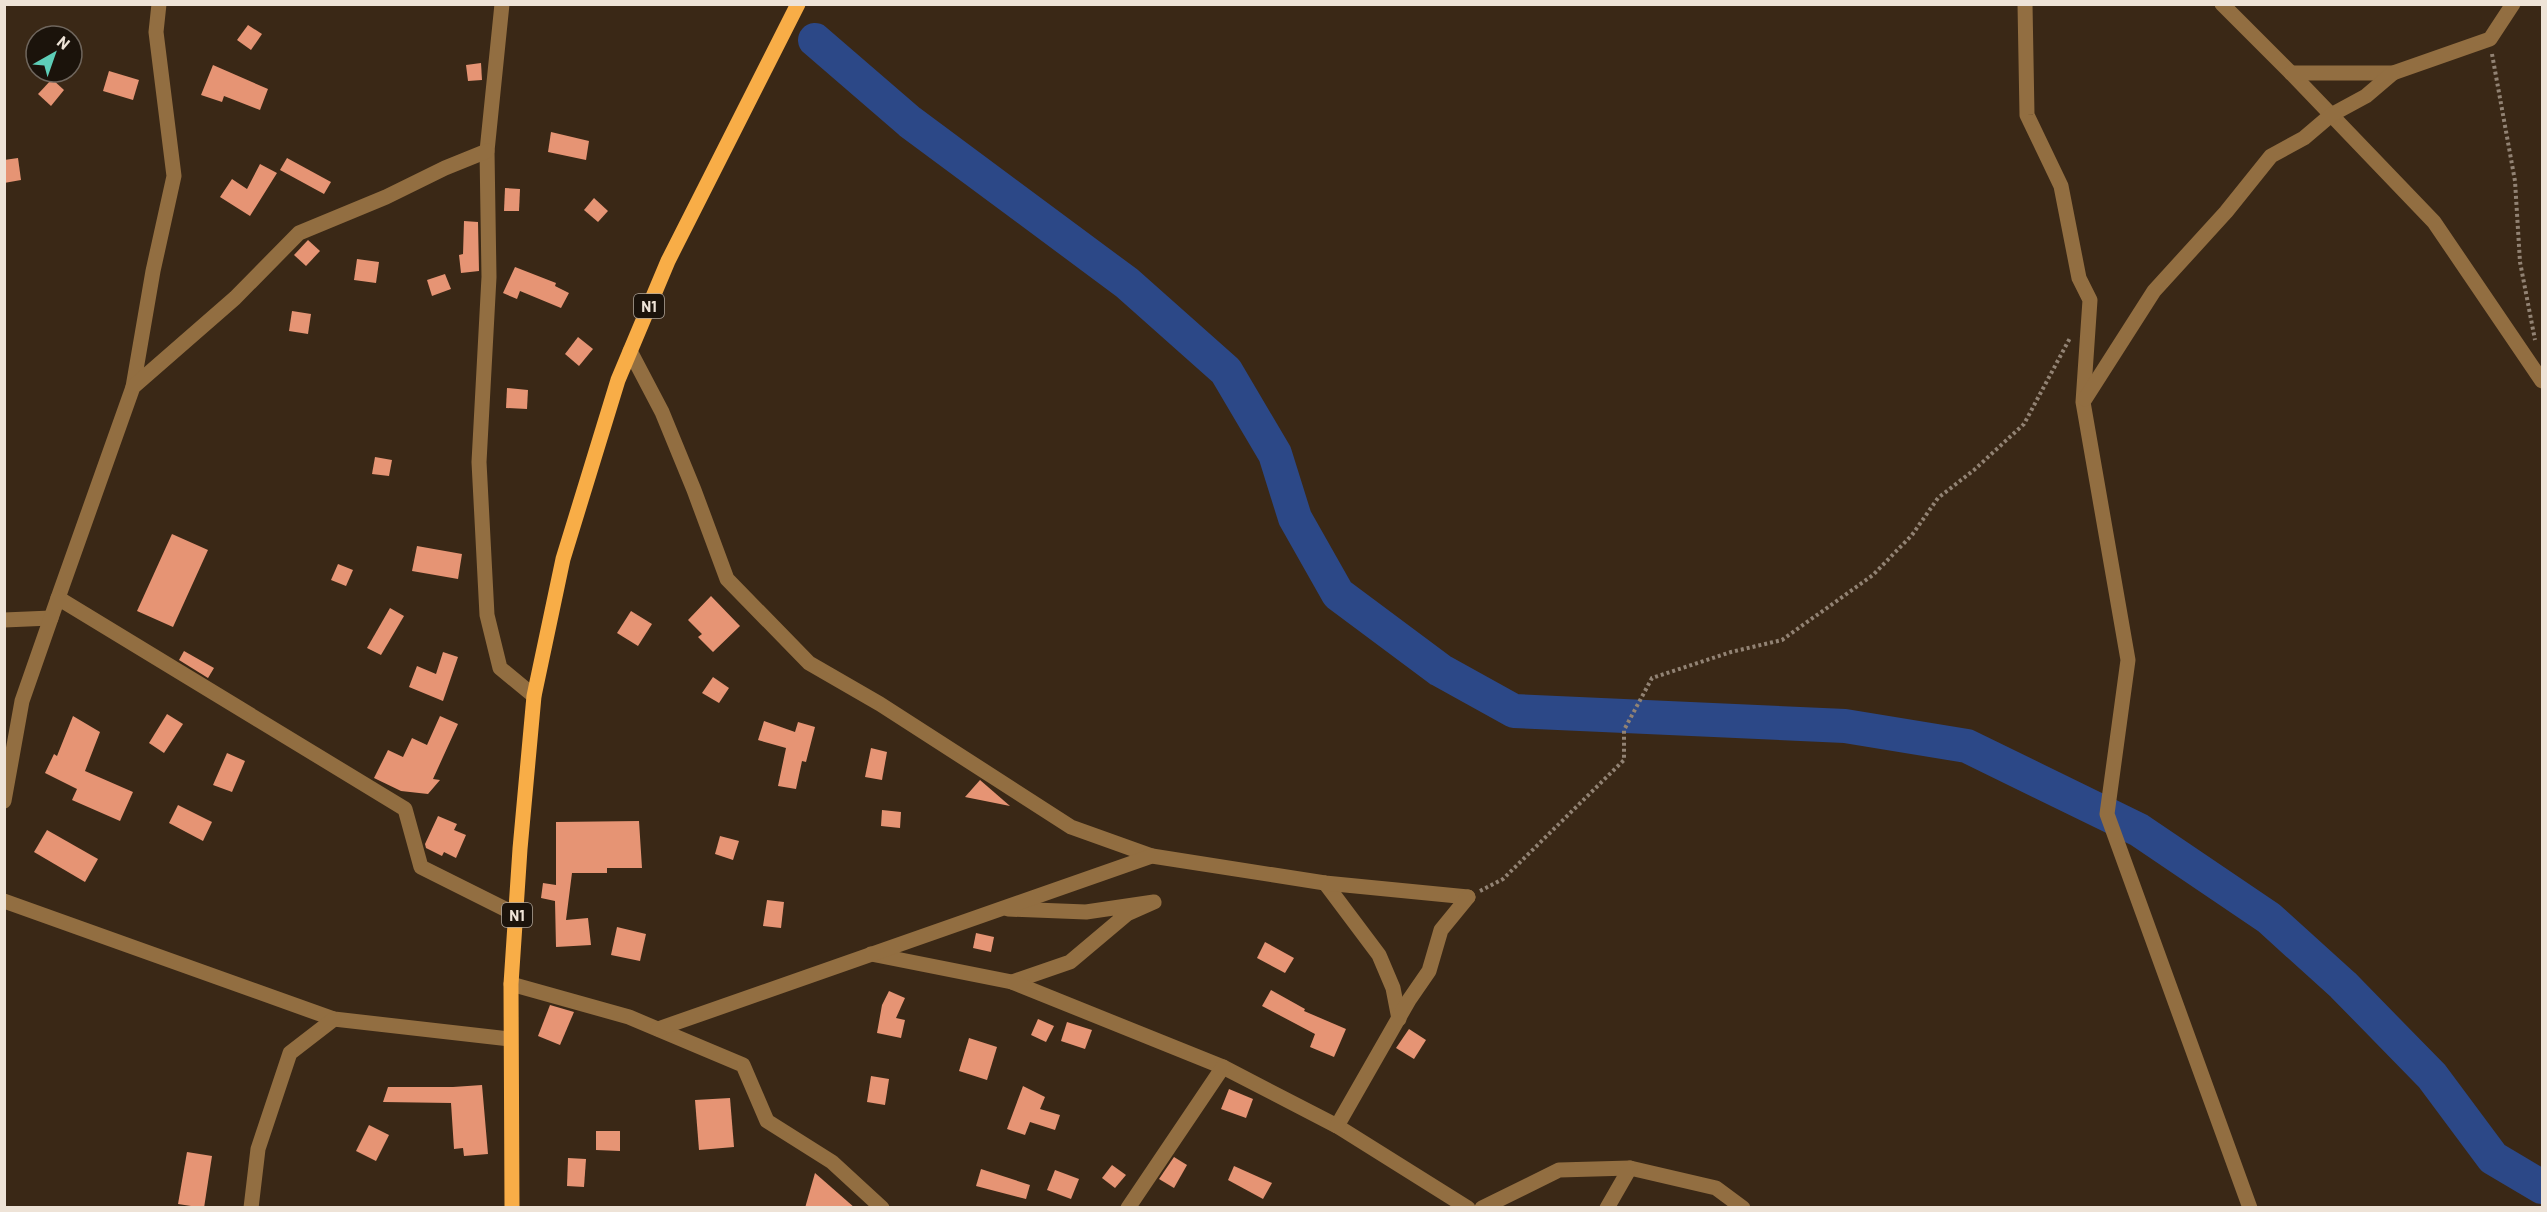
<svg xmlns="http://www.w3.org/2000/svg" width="2547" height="1212" viewBox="0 0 2547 1212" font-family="Barlow,sans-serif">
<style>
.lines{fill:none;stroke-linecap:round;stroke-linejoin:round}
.river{stroke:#2c4887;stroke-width:34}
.building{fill:#e69474}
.path{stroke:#928374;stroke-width:4;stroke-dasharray:3 3;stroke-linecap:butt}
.minor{stroke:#926e41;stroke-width:15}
.major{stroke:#f8ad47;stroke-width:15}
.labels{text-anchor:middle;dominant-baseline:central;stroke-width:6;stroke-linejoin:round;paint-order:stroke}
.shield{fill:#1b130b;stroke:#afa59a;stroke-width:1.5}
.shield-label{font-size:15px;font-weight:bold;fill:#eee3d7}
</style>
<rect width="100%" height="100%" fill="#3a2816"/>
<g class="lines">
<path class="river" d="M815 40 910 122 1127 283 1226 371 1275 454 1295 518 1338 594 1440 670 1514 711 1845 726 1967 746 2139 830 2269 918 2343 985 2432 1076 2493 1158 2542 1187"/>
</g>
<g class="building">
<path d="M248 25 262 34 251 50 237 40Z"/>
<path d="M481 63 482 80 468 81 466 65Z"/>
<path d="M213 65 268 89 260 110 224 96 222 102 201 95Z"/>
<path d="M109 71 139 80 133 100 103 91Z"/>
<path d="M52 79 64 90 51 106 38 94Z"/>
<path d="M551 132 589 141 586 160 548 152Z"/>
<path d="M18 158 21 180 4 183V160Z"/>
<path d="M287 158 331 182 324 194 280 170Z"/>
<path d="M260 164 277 173 250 216 220 197 232 179 247 189Z"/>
<path d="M505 188 520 189 519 211H504Z"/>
<path d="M594 198 608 211 598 222 584 210Z"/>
<path d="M464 221 478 222 479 271 461 273 459 255 463 254Z"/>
<path d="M308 240 320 251 306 266 294 255Z"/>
<path d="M357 259 379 262 376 283 354 280Z"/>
<path d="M515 267 556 283 555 286 569 293 561 308 520 291 517 299 503 293Z"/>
<path d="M445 274 451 289 432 296 427 280Z"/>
<path d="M292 311 311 314 308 334 289 331Z"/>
<path d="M578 337 593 349 579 366 565 354Z"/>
<path d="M507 388 528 390 527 409 506 408Z"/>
<path d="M375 457 392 460 389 476 372 474Z"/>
<path d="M172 534 208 550 173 627 137 611Z"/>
<path d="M417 546 462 554 458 579 412 571Z"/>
<path d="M338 564 353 570 346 586 331 580Z"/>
<path d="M711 596 740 626 713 652 698 637 702 634 688 620Z"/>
<path d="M390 608 404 616 381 655 367 648Z"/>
<path d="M631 611 652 624 638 646 617 633Z"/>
<path d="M184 651 214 668 208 678 179 660Z"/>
<path d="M443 652 458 657 443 701 409 687 417 666 436 674Z"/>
<path d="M713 677 729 688 719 703 702 693Z"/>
<path d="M167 714 183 724 164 753 149 743Z"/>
<path d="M73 716 100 732 85 771 133 792 120 821 72 800 77 789 45 773 54 754 57 756Z"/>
<path d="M440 716 458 724 433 779 440 780 428 794 401 791 374 778 388 750 403 757 412 738 427 745Z"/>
<path d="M764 721 795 732 798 722 815 727 806 762 802 761 796 789 778 786 786 748 758 740Z"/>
<path d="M871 748 887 752 882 780 865 777Z"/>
<path d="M227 753 245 761 232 792 213 785Z"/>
<path d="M980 780 1010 806 965 797Z"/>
<path d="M178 805 212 822 203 841 169 823Z"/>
<path d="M882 810 901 812 900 828 881 826Z"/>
<path d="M438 816 457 824 454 830 466 835 456 858 444 852 442 856 426 848 425 844Z"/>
<path d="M639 821 642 868H607V873H572L566 920 588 918 591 945 556 947 555 901 541 898 543 883 556 885V822Z"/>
<path d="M47 830 98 859 85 882 34 852Z"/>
<path d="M720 836 739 841 733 860 715 854Z"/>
<path d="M767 900 784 902 781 928 763 926Z"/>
<path d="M617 927 646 934 640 961 611 955Z"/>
<path d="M976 933 994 937 991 952 973 948Z"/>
<path d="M1265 942 1294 958 1285 973 1257 958Z"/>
<path d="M1271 990 1305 1009 1304 1011 1346 1029 1334 1057 1310 1047 1315 1034 1262 1006Z"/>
<path d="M889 991 905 998 896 1018 905 1020 901 1038 877 1033 882 1005Z"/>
<path d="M550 1005 574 1012 560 1045 538 1036Z"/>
<path d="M1038 1019 1054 1026 1046 1042 1031 1035Z"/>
<path d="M1067 1022 1092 1030 1085 1049 1061 1041Z"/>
<path d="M1409 1029 1426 1040 1414 1059 1396 1048Z"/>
<path d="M969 1038 997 1047 987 1080 959 1071Z"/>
<path d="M871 1076 889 1079 885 1105 867 1102Z"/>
<path d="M482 1085 488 1154 464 1156 463 1148 454 1149 451 1103 383 1102 388 1087H453Z"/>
<path d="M1023 1086 1045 1097 1040 1109 1060 1115 1055 1130 1030 1122 1025 1135 1007 1129Z"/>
<path d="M1229 1089 1253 1099 1246 1118 1221 1109Z"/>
<path d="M730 1098 734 1147 699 1150 695 1100Z"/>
<path d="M369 1125 389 1135 376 1161 356 1151Z"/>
<path d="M596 1131H620V1151L596 1150Z"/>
<path d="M187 1152 212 1156 204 1208 178 1204Z"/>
<path d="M1174 1157 1187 1165 1174 1188 1159 1179Z"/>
<path d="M568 1158 586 1159 584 1187 567 1186Z"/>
<path d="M1112 1165 1126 1175 1115 1188 1102 1178Z"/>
<path d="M1234 1166 1272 1183 1263 1199 1228 1180Z"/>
<path d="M981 1169 1030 1185 1026 1199 976 1186Z"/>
<path d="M1055 1170 1079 1179 1071 1199 1047 1190Z"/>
<path d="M815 1173 855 1208H805Z"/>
</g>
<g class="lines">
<g class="path">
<path d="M2492 54 2515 181 2520 262 2535 340"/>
<path d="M1480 891 1503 879 1624 760V730L1652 678 1731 652 1782 640 1873 575 1912 535 1938 498 1974 470 2024 424 2070 338"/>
</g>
<g class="minor">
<path d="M502 4 487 151 489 277 479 462 487 615 500 668 534 696"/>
<path d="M2025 4 2027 115 2061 186 2079 278 2090 300 2083 402 2128 660 2107 814 2250 1208"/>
<path d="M2222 4 2291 73 2434 222 2542 381"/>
<path d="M2291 73H2393L2490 39 2513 4"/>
<path d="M630 351 662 412 694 490 727 579 809 663 880 704 1071 827 1152 856"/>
<path d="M133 387 153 271 174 176 156 32 159 4"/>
<path d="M2085 399 2154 291 2226 212 2271 156 2304 138 2331 115 2366 96 2393 73"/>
<path d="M58 598 133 387 235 298 299 233 386 197 445 168 487 151"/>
<path d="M4 620 51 618"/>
<path d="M4 801 22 701 58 598 405 809 421 867 517 915"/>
<path d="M1325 883 1379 955 1393 988 1399 1019"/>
<path d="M4 901 334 1019 510 1039"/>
<path d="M1008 909 1086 912 1154 902 1127 914 1070 962 1012 982"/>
<path d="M871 954 1012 982 1223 1067 1337 1126 1468 1208"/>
<path d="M511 984 629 1017 743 1065 767 1121 832 1162 882 1208"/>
<path d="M658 1029 1152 856 1325 883 1468 897"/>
<path d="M1337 1126 1409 1000 1429 971 1441 930 1468 897"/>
<path d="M251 1208 258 1149 290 1053 334 1019"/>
<path d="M1128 1208 1223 1067"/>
<path d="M1482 1208 1559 1170 1630 1168 1716 1188 1743 1208"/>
<path d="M1607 1208 1630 1168"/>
</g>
<path class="major" d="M512 1208 511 984 520 849 534 696 563 559 618 380 668 261 798 4"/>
</g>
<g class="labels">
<g class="shield">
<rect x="634" y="294" width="30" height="24" rx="4.5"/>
<rect x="502" y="903" width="30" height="24" rx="4.5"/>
</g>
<g class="shield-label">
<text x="649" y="306">N1</text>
<text x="517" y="915">N1</text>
</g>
</g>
<rect width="2547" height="1212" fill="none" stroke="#eee3d7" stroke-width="12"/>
<g transform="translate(54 54) rotate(40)"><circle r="28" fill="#1b130b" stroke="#6f665d" stroke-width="1.5"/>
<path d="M0-4.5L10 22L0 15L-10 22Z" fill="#5eceb8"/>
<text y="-9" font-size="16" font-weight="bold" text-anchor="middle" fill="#eee3d7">N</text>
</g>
</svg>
